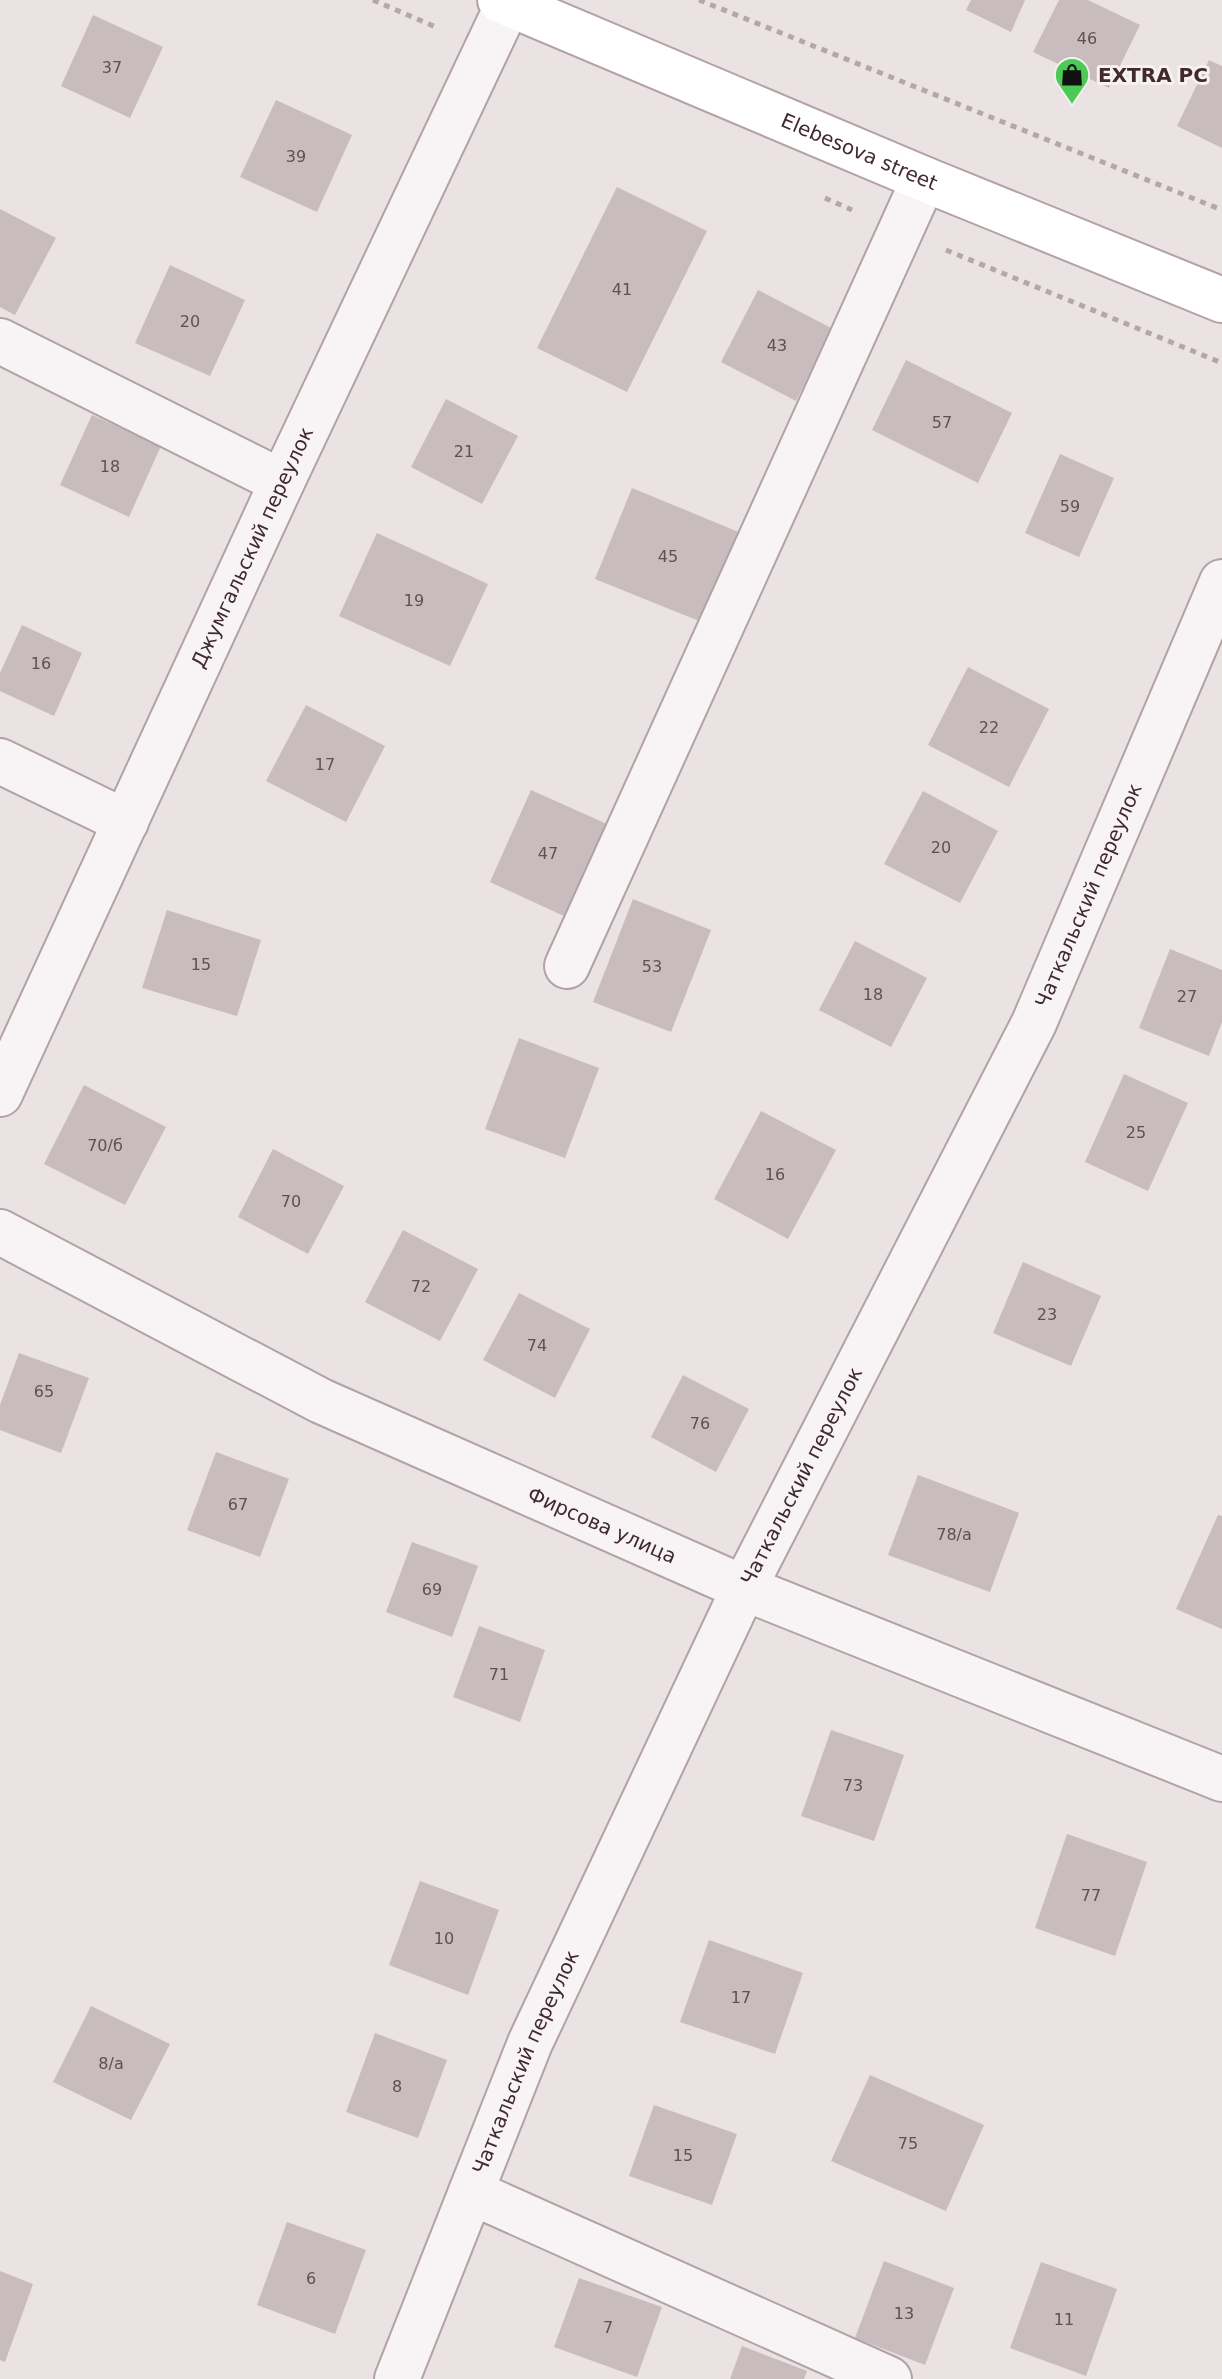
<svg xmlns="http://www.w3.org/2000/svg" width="1222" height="2379" viewBox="0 0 1222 2379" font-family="'DejaVu Sans',sans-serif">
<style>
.building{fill:#c9bcbe}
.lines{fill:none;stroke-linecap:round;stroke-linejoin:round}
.minor-casing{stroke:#b1a3a5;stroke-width:48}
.major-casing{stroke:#b5a1a5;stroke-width:48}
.path{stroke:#b2a7a9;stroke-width:5;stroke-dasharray:6 6;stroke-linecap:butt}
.minor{stroke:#f8f4f5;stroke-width:44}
.major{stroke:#fff;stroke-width:44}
.labels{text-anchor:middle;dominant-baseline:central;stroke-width:6;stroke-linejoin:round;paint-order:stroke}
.number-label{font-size:16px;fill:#634e51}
.poi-label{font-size:20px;font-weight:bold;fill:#412a2d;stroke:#f7f1f2;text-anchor:start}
.street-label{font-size:20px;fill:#412a2d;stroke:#f7f1f2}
</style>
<rect width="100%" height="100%" fill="#eae2e3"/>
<g class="building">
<path d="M971 0H1025L1011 32 966 10Z"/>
<path d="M1059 0H1088L1140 25 1109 88 1033 52Z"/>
<path d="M93 15 163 47 130 118 61 86Z"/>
<path d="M1209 60 1222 66V148L1177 126Z"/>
<path d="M276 100 352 135 317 212 240 177Z"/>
<path d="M617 187 707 231 627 392 537 348Z"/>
<path d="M0 209 56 238 15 315 0 307Z"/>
<path d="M170 265 245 300 210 376 135 343Z"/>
<path d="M758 290 833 329 796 401 721 362Z"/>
<path d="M906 360 1012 413 978 483 872 430Z"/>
<path d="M446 399 518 436 482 504 411 467Z"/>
<path d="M92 415 161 446 129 517 60 485Z"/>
<path d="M1060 454 1114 478 1079 557 1025 533Z"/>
<path d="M632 488 741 533 704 623 595 579Z"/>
<path d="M377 533 488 584 450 666 339 616Z"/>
<path d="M22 625 82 653 54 716 0 691V673Z"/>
<path d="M968 667 1049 709 1009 787 928 745Z"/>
<path d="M306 705 385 746 346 822 266 781Z"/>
<path d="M531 790 607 824 566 917 490 882Z"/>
<path d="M923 791 998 831 960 903 884 864Z"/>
<path d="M633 899 711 930 671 1032 593 1002Z"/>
<path d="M167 910 261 940 237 1016 142 988Z"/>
<path d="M855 941 927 978 891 1047 819 1010Z"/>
<path d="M1170 949 1222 970V1022L1209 1056 1139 1028Z"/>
<path d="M519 1038 599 1068 565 1158 485 1129Z"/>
<path d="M1124 1074 1188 1103 1148 1191 1085 1162Z"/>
<path d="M84 1085 166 1127 125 1205 44 1164Z"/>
<path d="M761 1111 836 1150 788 1239 714 1199Z"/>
<path d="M273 1149 344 1186 308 1254 238 1217Z"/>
<path d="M403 1230 478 1269 440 1341 365 1302Z"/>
<path d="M1023 1262 1101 1296 1071 1366 993 1333Z"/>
<path d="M519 1293 590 1329 555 1398 483 1360Z"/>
<path d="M19 1353 89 1378 61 1453 0 1430V1405Z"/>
<path d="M683 1375 749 1409 716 1472 651 1437Z"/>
<path d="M216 1452 289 1479 260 1557 187 1530Z"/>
<path d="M918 1475 1019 1513 990 1592 888 1555Z"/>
<path d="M1218 1515 1222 1516V1629L1176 1609Z"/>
<path d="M412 1542 478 1566 452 1637 386 1612Z"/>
<path d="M479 1626 545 1650 520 1722 453 1697Z"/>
<path d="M831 1730 904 1755 874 1841 801 1816Z"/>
<path d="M1067 1834 1147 1862 1115 1956 1035 1928Z"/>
<path d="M420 1881 499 1910 468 1995 389 1965Z"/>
<path d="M709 1940 803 1973 775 2054 680 2022Z"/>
<path d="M91 2006 170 2044 131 2120 53 2082Z"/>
<path d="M375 2033 447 2060 418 2138 346 2112Z"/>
<path d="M870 2075 984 2125 946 2211 831 2161Z"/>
<path d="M654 2105 737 2134 712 2205 629 2176Z"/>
<path d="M287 2222 366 2250 335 2334 257 2305Z"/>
<path d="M884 2261 954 2288 925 2365 855 2338Z"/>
<path d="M1041 2262 1117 2289 1086 2376 1010 2348Z"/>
<path d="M0 2271 33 2284 5 2362 0 2360Z"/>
<path d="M579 2278 662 2307 637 2377 554 2347Z"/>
<path d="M742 2346 807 2371 804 2379H730Z"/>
</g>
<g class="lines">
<defs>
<g id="minor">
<path d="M0 341 282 482"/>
<path d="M0 761 126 822"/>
<path d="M567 966 924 179"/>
<path id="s1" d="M0 1094 282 482 508 4"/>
<path id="s2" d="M0 1232 321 1401 744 1588 1222 1779"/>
<path d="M471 2192 889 2379"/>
<path id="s3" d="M397 2379 530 2043 744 1588 1034 1023 1222 582"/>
</g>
<g id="major">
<path id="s4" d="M500 0 924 179 1222 300"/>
</g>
</defs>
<use href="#minor" class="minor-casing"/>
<use href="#major" class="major-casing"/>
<g class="path">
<path d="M373 0 438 28"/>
<path d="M699 0 1222 210"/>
<path d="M825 198 852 210"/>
<path d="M946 250 1222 363"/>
</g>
<use href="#minor" class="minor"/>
<use href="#major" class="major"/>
</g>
<defs>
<symbol id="shop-pin" viewBox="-11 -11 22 30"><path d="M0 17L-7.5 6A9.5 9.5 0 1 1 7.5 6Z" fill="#4bcb55" stroke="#f7f1f2"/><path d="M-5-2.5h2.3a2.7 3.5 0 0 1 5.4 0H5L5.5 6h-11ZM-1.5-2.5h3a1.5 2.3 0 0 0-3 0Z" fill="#111"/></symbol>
</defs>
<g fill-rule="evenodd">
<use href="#shop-pin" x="1052" y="55" width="40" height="54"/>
</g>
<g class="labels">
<g class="number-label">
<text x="1087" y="38">46</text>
<text x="112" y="67">37</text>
<text x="296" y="156">39</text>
<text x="622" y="289">41</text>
<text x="190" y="321">20</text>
<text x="777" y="345">43</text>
<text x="942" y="422">57</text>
<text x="464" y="451">21</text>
<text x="110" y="466">18</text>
<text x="1070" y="506">59</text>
<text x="668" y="556">45</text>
<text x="414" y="600">19</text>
<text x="41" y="663">16</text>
<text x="989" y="727">22</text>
<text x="325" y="764">17</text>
<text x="941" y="847">20</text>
<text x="548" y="853">47</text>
<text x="201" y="964">15</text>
<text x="652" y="966">53</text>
<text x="873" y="994">18</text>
<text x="1187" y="996">27</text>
<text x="1136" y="1132">25</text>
<text x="105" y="1145">70/б</text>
<text x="775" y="1174">16</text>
<text x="291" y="1201">70</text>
<text x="421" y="1286">72</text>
<text x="1047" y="1314">23</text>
<text x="537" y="1345">74</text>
<text x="44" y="1391">65</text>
<text x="700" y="1423">76</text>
<text x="238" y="1504">67</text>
<text x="954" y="1534">78/а</text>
<text x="432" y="1589">69</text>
<text x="499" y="1674">71</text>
<text x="853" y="1785">73</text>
<text x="1091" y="1895">77</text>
<text x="444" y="1938">10</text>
<text x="741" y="1997">17</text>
<text x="111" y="2063">8/а</text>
<text x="397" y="2086">8</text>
<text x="908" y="2143">75</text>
<text x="683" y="2155">15</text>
<text x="311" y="2278">6</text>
<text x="904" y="2313">13</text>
<text x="1064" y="2319">11</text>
<text x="608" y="2327">7</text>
</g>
<g class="poi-label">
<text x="1098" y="75">EXTRA PC</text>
</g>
<g class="street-label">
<text stroke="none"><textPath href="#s4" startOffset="390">Elebesova street</textPath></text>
<text stroke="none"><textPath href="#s1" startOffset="602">Джумгальский переулок</textPath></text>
<text stroke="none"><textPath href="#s3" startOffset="1638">Чаткальский переулок</textPath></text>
<text stroke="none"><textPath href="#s3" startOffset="990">Чаткальский переулок</textPath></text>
<text stroke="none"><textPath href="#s2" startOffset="670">Фирсова улица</textPath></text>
<text stroke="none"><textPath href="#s3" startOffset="342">Чаткальский переулок</textPath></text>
</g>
</g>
</svg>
